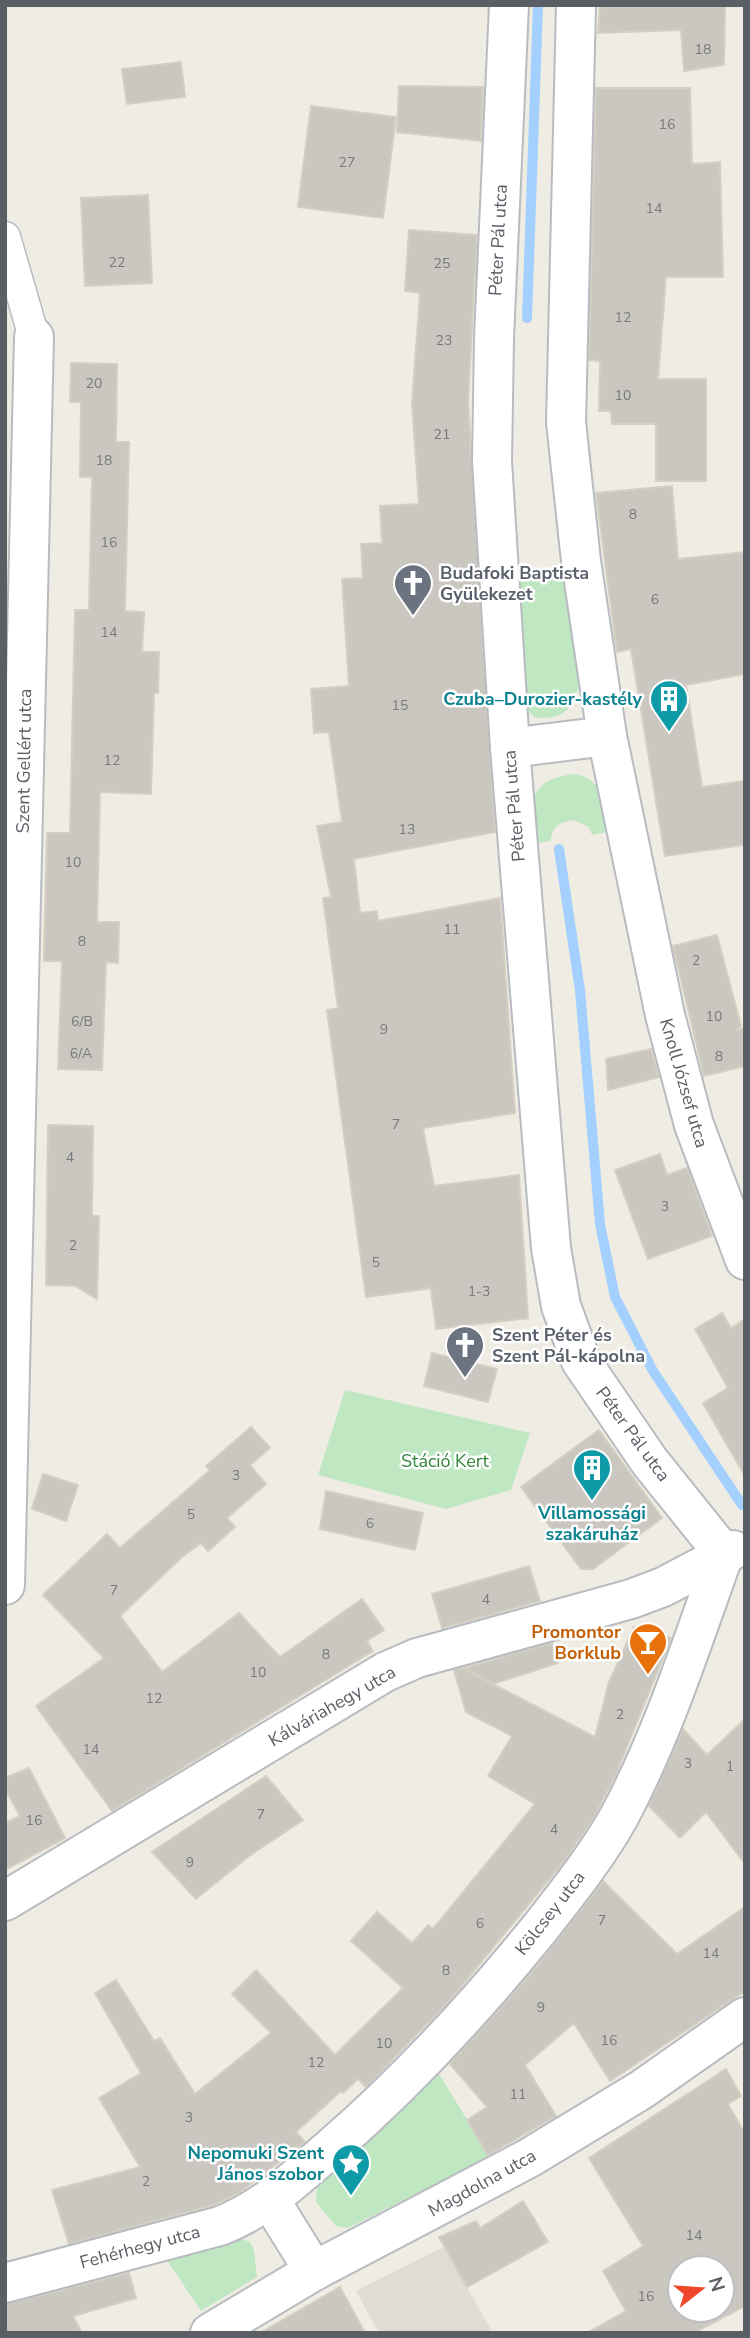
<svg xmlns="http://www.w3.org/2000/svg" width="750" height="2338" viewBox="0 0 750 2338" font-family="'Nunito Sans',sans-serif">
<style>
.education{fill:#dfdcd2}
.green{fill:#bfe7c2}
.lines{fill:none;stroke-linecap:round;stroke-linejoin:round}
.stream{stroke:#a3d0ff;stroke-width:10}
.building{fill:#cac7c1;stroke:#d4cfc2;stroke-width:2;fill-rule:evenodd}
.pedestrian-casing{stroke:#b8bbc0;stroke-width:33}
.minor-casing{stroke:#b8bbc0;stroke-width:42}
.pedestrian{stroke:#fff;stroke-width:30}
.minor{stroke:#fff;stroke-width:38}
.labels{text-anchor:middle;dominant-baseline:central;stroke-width:5;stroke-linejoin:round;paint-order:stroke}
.number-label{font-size:14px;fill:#77797c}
.street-label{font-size:18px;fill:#5b5f65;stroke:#fff}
.worship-label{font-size:18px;font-weight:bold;fill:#5b616d;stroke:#fff;text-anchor:start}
.culture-label{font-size:18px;font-weight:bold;fill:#0d838f;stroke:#fff;text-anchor:end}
.park-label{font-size:18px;fill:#31863c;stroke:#fff}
.food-label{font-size:18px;font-weight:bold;fill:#c56008;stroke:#fff;text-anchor:end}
</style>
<rect width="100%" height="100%" fill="#efede3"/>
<path class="education" d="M444 2247 493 2333H379L356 2291Z"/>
<g class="green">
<path d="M569 576C574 614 607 729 534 717L526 709 514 579Z"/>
<path d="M575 774C604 779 605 806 613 831L592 835 589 827 574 820C561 822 551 826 551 841L530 844C530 804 527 779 575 774Z"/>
<path d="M345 1390 530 1433 511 1490 446 1509 318 1475Z"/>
<path d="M439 2074 490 2157 348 2228 336 2226 316 2202 317 2187Z"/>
<path d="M231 2236 250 2242 254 2250 257 2277 201 2311 161 2251Z"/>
</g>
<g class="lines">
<g class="stream">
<path d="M527 318 538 5"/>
<path d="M559 849 580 990 600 1224 615 1297 653 1371 742 1505"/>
</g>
</g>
<g class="building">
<path d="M600 5H725L724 65 684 71 681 30 598 33Z"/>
<path d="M181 62 185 97 127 104 122 69Z"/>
<path d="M399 86 483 87 481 141 397 132Z"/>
<path d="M596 88H690L692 164 720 162 723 277H666L658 379H706V481H656V424H612L611 411H599L600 361 589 360Z"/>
<path d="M311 106 396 117 383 218 298 207Z"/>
<path d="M148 195 152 283 85 286 81 198Z"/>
<path d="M409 230 477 235 468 401 495 832 354 859 360 913 377 911 378 921 500 898 515 1113 423 1128 434 1186 519 1175 528 1318 436 1329 431 1288 366 1297 327 1010 338 1008 323 898 331 897 317 826 342 822 329 732 314 733 311 689 349 686 342 579 363 578 361 544 382 543 380 506 419 504 412 403 420 293 405 291Z"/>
<path d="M71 363 117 364 116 442H129L125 611 144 612 142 652H159L158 693H154L151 794 100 792 97 922H119L118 963 106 962 102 1070 58 1069 62 961H44L47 833H70L75 610H89L92 477H80L81 402H70Z"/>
<path d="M672 486 678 559 745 552V674L686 685 702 787 745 781V845L665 856 631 649 617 652 596 493Z"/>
<path d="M717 935 741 1026 736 1030 745 1028V1054L742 1055 745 1066 704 1076 673 946Z"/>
<path d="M651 1049 659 1077 608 1090 606 1059Z"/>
<path d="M48 1125 93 1126 92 1216H99L97 1299 75 1286 46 1285Z"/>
<path d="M660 1154 667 1175 687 1168 712 1236 648 1259 615 1170Z"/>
<path d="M722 1313 731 1328 745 1319V1476L703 1403 728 1388 695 1329Z"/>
<path d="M432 1353 497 1369 488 1402 424 1386Z"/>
<path d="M251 1427 270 1448 250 1465 266 1484 227 1518 235 1527 208 1551 201 1543 182 1557 120 1616 162 1672 239 1613 280 1657 362 1599 384 1630 367 1641 373 1651 112 1811 36 1706 104 1658 43 1595 107 1534 120 1548 210 1470 206 1466Z"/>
<path d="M599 1430 662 1518 593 1569H581L521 1487Z"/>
<path d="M43 1474 78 1485 66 1521 32 1509Z"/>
<path d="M326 1491 423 1513 415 1550 320 1529Z"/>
<path d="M529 1566 540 1601 442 1628 432 1594Z"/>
<path d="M634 1627 671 1638 616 1774 593 1819 565 1860 450 2000 366 2087 358 2079 343 2093 341 2091 296 2132 305 2142 240 2192 213 2205 69 2244 52 2190 140 2167 99 2098 141 2073 95 1993 116 1980 154 2041 160 2038 195 2094 271 2033 232 1994 256 1970 335 2055 403 1988 351 1941 377 1912 412 1943 428 1925 433 1929 535 1804 488 1776 512 1736 466 1712 454 1670 462 1668 595 1737 609 1682Z"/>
<path d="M552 1643 558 1663 493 1684 464 1668Z"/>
<path d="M745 1719V1864L706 1812 680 1838 649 1806 683 1729 707 1755Z"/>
<path d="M29 1768 65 1838 5 1870V1823L20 1816 5 1788V1778Z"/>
<path d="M266 1776 303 1820 249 1856 196 1899 152 1852Z"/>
<path d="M603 1881 677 1954 745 1907V1991L610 2081 574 2023 525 2065 556 2116 488 2155 467 2120 487 2107 450 2064 533 1971Z"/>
<path d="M726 2069 741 2096 728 2104 745 2134V2306L694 2333H587L626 2311 603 2271 643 2246 589 2158ZM680 2268H722V2310H680Z"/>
<path d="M523 2201 548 2242 467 2287 439 2237 476 2221 480 2228Z"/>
<path d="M129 2273 136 2298 73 2316 82 2333H5V2304Z"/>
<path d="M340 2287 365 2333H260Z"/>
</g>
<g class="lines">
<defs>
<path id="pedestrian" d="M5 237 34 337"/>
<g id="minor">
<path d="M509 5 494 338 492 461 510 748 551 1248 561 1306 581 1361 650 1462 724 1554"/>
<path d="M576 5 566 422 581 561 607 736 665 1015 694 1125 745 1260"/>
<path d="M510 748 607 736"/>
<path d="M5 1585 34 337"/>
<path d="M5 1901 385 1672 417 1658 631 1599 663 1587 733 1550"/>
<path d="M270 2200 314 2271"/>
<path d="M5 2283 220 2226C264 2209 296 2178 332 2147 409 2080 476 2007 540 1928 568 1892 598 1855 620 1815 664 1732 692 1642 724 1554"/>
<path d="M210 2333 314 2271 529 2158 641 2090 745 2017"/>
</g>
</defs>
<use href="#pedestrian" class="pedestrian-casing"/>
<use href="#minor" class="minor-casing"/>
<use href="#pedestrian" class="pedestrian"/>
<use href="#minor" class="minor"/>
</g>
<defs>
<symbol id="church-pin" viewBox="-11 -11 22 30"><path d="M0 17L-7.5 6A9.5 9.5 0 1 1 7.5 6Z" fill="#6b7280" stroke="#fff"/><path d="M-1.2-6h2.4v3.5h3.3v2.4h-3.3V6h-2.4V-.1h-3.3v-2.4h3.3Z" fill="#fff"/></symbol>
<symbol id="building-pin" viewBox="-11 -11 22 30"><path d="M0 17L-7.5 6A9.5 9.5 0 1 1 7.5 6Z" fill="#0f9aa8" stroke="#fff"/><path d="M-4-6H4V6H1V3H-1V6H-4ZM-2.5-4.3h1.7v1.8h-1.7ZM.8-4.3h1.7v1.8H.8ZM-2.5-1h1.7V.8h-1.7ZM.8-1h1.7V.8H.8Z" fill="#fff"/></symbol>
<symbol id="bar-pin" viewBox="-11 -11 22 30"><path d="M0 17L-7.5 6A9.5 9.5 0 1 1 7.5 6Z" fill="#e8710a" stroke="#fff"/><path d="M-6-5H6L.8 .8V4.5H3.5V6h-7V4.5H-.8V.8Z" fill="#fff"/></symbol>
<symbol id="sight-pin" viewBox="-11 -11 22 30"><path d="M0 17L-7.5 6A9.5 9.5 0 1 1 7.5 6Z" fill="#0f9aa8" stroke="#fff"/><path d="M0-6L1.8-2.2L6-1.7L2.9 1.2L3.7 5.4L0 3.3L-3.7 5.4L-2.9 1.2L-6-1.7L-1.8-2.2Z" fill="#fff"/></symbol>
</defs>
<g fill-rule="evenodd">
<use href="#church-pin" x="391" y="561" width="44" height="60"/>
<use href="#building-pin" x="647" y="677" width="44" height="60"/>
<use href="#church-pin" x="443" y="1323" width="44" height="60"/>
<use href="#building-pin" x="570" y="1446" width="44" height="60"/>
<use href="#bar-pin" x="626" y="1620" width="44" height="60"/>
<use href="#sight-pin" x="329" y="2141" width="44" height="60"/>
</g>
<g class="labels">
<g class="number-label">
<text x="703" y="49">18</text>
<text x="667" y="124">16</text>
<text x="347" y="162">27</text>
<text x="654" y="208">14</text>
<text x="117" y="262">22</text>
<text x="442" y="263">25</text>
<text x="623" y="317">12</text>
<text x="444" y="340">23</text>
<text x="94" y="383">20</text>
<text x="623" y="395">10</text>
<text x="442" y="434">21</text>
<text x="104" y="460">18</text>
<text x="633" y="514">8</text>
<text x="109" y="542">16</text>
<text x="655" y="599">6</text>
<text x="109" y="632">14</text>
<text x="400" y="705">15</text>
<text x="112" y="760">12</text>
<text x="407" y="829">13</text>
<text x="73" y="862">10</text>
<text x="452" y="929">11</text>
<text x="82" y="941">8</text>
<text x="696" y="960">2</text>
<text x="714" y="1016">10</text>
<text x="82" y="1021">6/B</text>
<text x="384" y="1029">9</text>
<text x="81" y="1053">6/A</text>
<text x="719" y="1056">8</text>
<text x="396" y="1124">7</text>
<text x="70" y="1157">4</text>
<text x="665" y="1206">3</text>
<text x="73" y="1245">2</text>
<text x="376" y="1262">5</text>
<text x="479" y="1291">1-3</text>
<text x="236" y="1475">3</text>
<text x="191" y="1514">5</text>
<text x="370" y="1523">6</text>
<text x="114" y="1590">7</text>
<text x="486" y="1599">4</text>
<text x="326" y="1654">8</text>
<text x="258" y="1672">10</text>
<text x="154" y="1698">12</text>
<text x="620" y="1714">2</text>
<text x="91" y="1749">14</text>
<text x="688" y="1763">3</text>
<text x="730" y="1766">1</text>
<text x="261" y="1814">7</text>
<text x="34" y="1820">16</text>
<text x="554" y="1829">4</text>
<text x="190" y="1862">9</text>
<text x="602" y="1920">7</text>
<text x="480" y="1923">6</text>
<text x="711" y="1953">14</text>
<text x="446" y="1970">8</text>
<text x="541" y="2007">9</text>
<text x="609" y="2040">16</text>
<text x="384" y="2043">10</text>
<text x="316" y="2062">12</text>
<text x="518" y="2094">11</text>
<text x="189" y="2117">3</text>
<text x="146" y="2181">2</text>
<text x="694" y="2235">14</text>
<text x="646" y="2296">16</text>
</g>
<g class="street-label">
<text transform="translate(498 240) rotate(-87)">Péter Pál utca</text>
<text transform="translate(24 761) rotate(-89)">Szent Gellért utca</text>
<text transform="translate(514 806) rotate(-95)">Péter Pál utca</text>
<text transform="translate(684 1083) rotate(74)">Knoll József utca</text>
<text transform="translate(633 1434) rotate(54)">Péter Pál utca</text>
<text transform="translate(332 1706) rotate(-30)">Kálváriahegy utca</text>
<text transform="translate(550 1913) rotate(-52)">Kölcsey utca</text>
<text transform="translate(482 2183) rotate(-29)">Magdolna utca</text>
<text transform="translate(140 2247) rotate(-15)">Fehérhegy utca</text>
</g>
<g class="worship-label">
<text x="440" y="573">Budafoki Baptista<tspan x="440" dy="21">Gyülekezet</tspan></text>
<text x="492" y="1335">Szent Péter és<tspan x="492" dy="21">Szent Pál-kápolna</tspan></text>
</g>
<g class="culture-label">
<text x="642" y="699">Czuba–Durozier-kastély</text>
<text x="592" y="1513" text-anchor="middle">Villamossági<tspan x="592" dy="21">szakáruház</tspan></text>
<text x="324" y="2153">Nepomuki Szent<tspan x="324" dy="21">János szobor</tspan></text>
</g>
<g class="park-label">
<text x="445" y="1461">Stáció Kert</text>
</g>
<g class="food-label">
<text x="621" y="1632">Promontor<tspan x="621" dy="21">Borklub</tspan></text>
</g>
</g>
<rect width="750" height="2338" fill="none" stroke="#5b5f65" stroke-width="14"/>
<g transform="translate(701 2289) rotate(73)"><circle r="33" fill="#ffffff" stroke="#bdbfc1" stroke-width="2"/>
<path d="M0-5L12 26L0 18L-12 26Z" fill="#ef4729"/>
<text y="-10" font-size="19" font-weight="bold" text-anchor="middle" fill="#5b5f65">N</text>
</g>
</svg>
